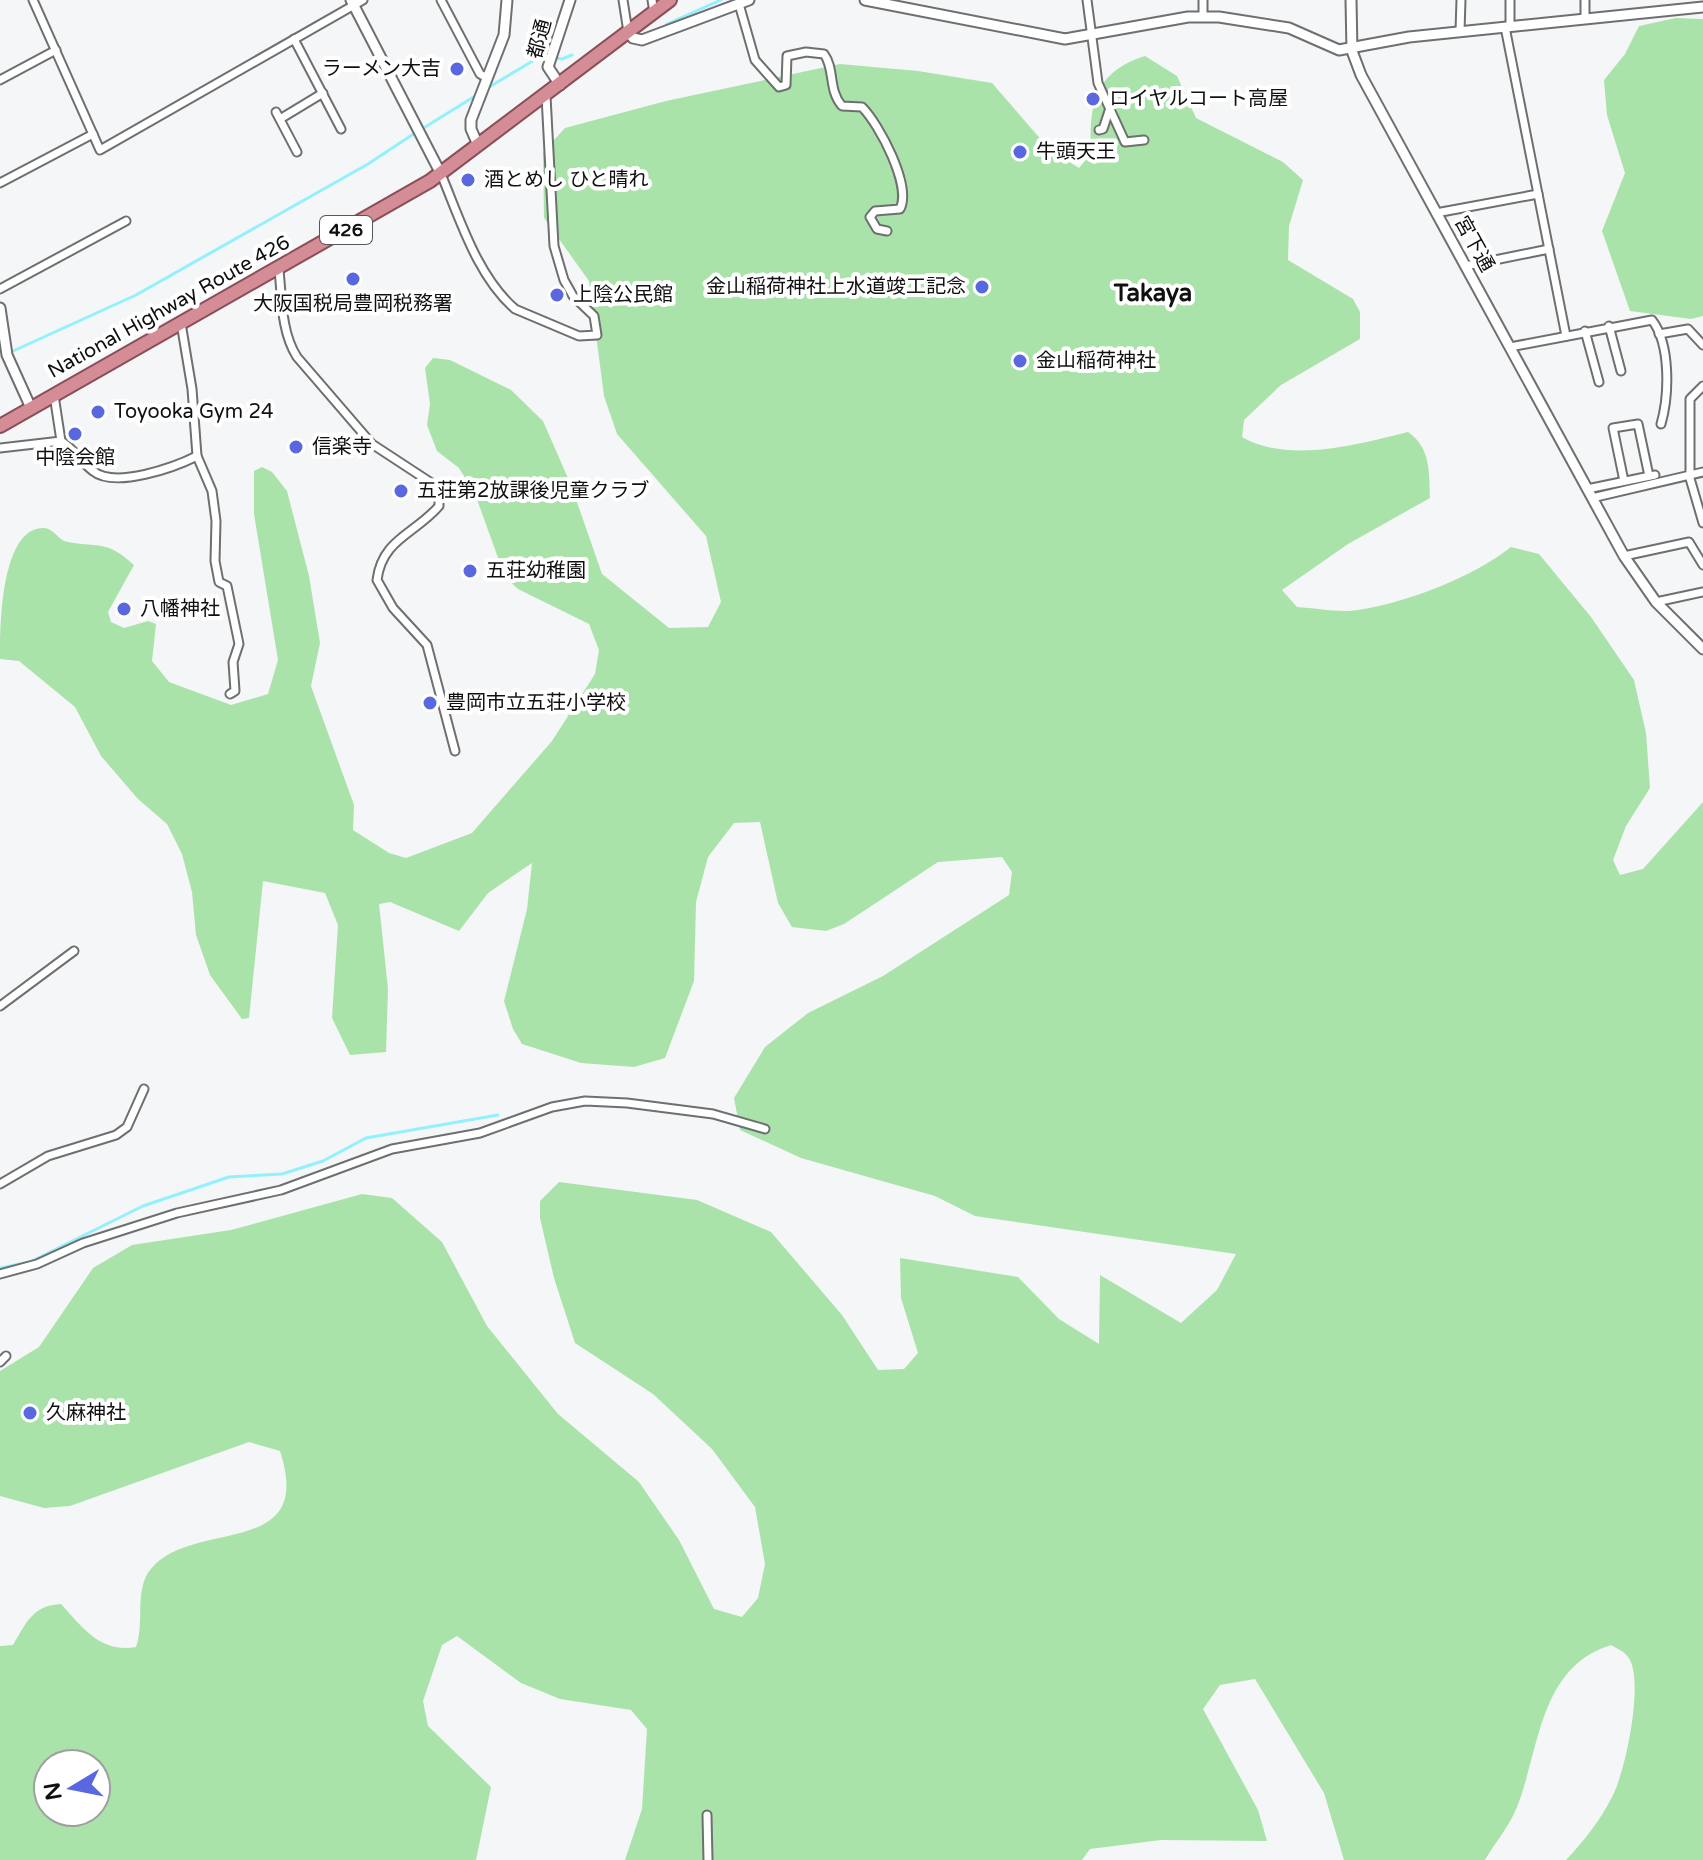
<svg xmlns="http://www.w3.org/2000/svg" width="1703" height="1860" viewBox="0 0 1703 1860" font-family="'Varela Round','Noto Sans JP',sans-serif">
<style>
.green{fill:#aae3aa;fill-rule:evenodd}
.lines{fill:none;stroke-linecap:round;stroke-linejoin:round}
.stream{stroke:#93f0fd;stroke-width:3}
.minor-casing{stroke:#6d6f70;stroke-width:11}
.tertiary-casing{stroke:#6d6f70;stroke-width:13}
.trunk-casing{stroke:#894e57;stroke-width:16}
.minor{stroke:#fff;stroke-width:7}
.tertiary{stroke:#fff;stroke-width:9}
.trunk{stroke:#d48c97;stroke-width:12}
.poi-dot{fill:#5a68df;stroke:#fff;stroke-width:3}
.labels{text-anchor:middle;dominant-baseline:central;stroke-width:8;stroke-linejoin:round;paint-order:stroke}
.shield{fill:#fff;stroke:#585858;stroke-width:2}
.shield-label{font-size:18px;font-weight:bold;fill:#101011}
.street-label{font-size:20px;fill:#101011;stroke:#fff}
.poi-label{font-size:20px;fill:#101011;stroke:#fff;text-anchor:start}
.quarter-label{font-size:24px;font-weight:bold;fill:#101011;stroke:#fff}
</style>
<rect width="100%" height="100%" fill="#f4f6f7"/>
<g class="green">
<path d="M1676 18 1703 19V316L1691 319 1630 311 1602 231 1625 173 1607 115 1604 80 1625 54 1639 26Z"/>
<path d="M1145 56 1177 76 1196 118 1283 162 1303 180 1289 226 1288 260 1353 299 1360 312V339L1281 385 1244 420 1242 437C1289 464 1359 444 1408 432 1431 448 1429 472 1430 498L1348 544 1282 590 1297 607C1316 608 1339 613 1358 610 1405 603 1474 577 1511 547L1539 554 1591 617 1634 680 1646 733 1650 788 1626 826 1613 860 1620 875 1643 869 1703 802V1860H1566C1584 1841 1602 1818 1613 1795 1626 1769 1643 1686 1630 1660 1626 1652 1618 1649 1611 1645 1539 1667 1540 1749 1517 1807 1510 1825 1495 1843 1485 1860H1344L1324 1793 1255 1679 1220 1685 1203 1709 1258 1810 1267 1841 1161 1840 1090 1849 1082 1860H625L642 1809 647 1729 631 1710 560 1699 521 1683 457 1636 442 1645 423 1701 428 1726 491 1787 476 1860H0V1646L13 1645C26 1623 33 1605 61 1604 83 1628 100 1653 136 1647 145 1623 134 1591 150 1570 192 1517 316 1561 280 1451L249 1442 70 1506 44 1508 0 1496V1371L39 1347 93 1268 132 1245 231 1230 362 1194 392 1198 442 1242 487 1326 558 1414 639 1482 679 1540 714 1609 742 1617 758 1598 765 1564 755 1507 712 1449 653 1394 575 1343 554 1278 540 1218V1201L559 1182 697 1200 771 1232 842 1315 878 1370 904 1369 918 1353 901 1298 900 1258 1018 1277 1059 1319 1099 1344 1100 1275 1181 1323 1217 1290 1236 1254 975 1216 935 1196 801 1158 740 1130 734 1098 765 1047 808 1013 883 976 1009 895 1012 872 1002 857 938 862 844 924 826 931 792 927 778 903 760 822 734 823 708 857 696 902 694 981 665 1058 634 1067 581 1063 522 1044 513 1029 504 1001 527 909 532 863 488 893 459 931 390 902 379 904 388 989 386 1052 350 1055 332 1018 338 925 325 893 263 881 249 1018 242 1019 210 975 196 935 192 892 182 854 167 824 138 799 101 756 75 707 19 661 0 659C0 630 0 530 42 528 54 527 57 540 68 542 102 548 106 540 134 565L108 612 111 622 124 628 148 621 156 624 152 661 169 682 231 705 268 694 278 660 254 514V471L262 467 272 472 287 491 309 576 320 643 311 686 354 805 353 830 389 853 406 858 472 833 552 741 595 674 599 650 589 624 518 589 505 577 475 494 459 468 437 451 427 425 430 404 425 368 433 358 450 360 511 390 543 421 571 485 602 574 669 628 708 627 721 602 706 536 617 434 604 396 589 281 544 218 543 152 565 128 666 101 840 64 918 71 992 83 1050 150 1079 168 1091 154C1089 107 1093 72 1145 56ZM48 1764H96V1812H48Z"/>
</g>
<g class="lines">
<g class="stream">
<path d="M667 24 721 0"/>
<path d="M486 89 541 56 562 59 572 55"/>
<path d="M422 129 480 93"/>
<path d="M11 352 136 295 368 164 415 133"/>
<path d="M0 1268 30 1262 143 1206 229 1177 282 1174 323 1161 366 1138 498 1115"/>
</g>
<defs>
<g id="minor">
<path d="M33 0 100 150 363 0"/>
<path d="M441 0 480 74 487 78"/>
<path d="M623 0 628 32"/>
<path d="M652 0 654 13"/>
<path d="M1087 0 1098 83 1125 142 1144 140"/>
<path d="M1585 0V19"/>
<path d="M739 4 755 60 779 87 786 85 787 56 806 52 824 54C835 69 828 90 842 106L862 107C879 124 912 186 900 209L875 211 870 217 877 229 887 231"/>
<path d="M1203 16V0"/>
<path d="M1505 27 1538 194"/>
<path d="M1510 27V0"/>
<path d="M1460 31 1461 0"/>
<path d="M294 39 341 129"/>
<path d="M0 80 56 50"/>
<path d="M276 112 297 152"/>
<path d="M280 119 323 93"/>
<path d="M1099 130 1103 129 1110 108"/>
<path d="M441 174C460 219 477 276 515 309L579 336 597 335 594 316 573 296 564 280 554 246 546 96"/>
<path d="M0 183 93 134"/>
<path d="M1436 213 1538 194 1566 336"/>
<path d="M1465 266 1549 249"/>
<path d="M279 270C282 298 281 332 297 357L372 444 433 484 439 495V506C415 534 382 539 377 580L393 608 427 645 455 751"/>
<path d="M0 289 126 221"/>
<path d="M181 323 192 389 197 456 212 491 216 521 215 561 219 582 227 586 239 644 233 662 235 691 230 694"/>
<path d="M1609 326 1621 371"/>
<path d="M1585 331 1599 382"/>
<path d="M1659 334 1688 329 1703 345"/>
<path d="M1510 347 1652 320C1671 345 1669 396 1661 424"/>
<path d="M54 395 61 441"/>
<path d="M0 448 61 441C74 449 81 462 93 471 115 489 175 467 197 456"/>
<path d="M1690 474V399L1703 386"/>
<path d="M1689 475 1703 523"/>
<path d="M1624 481 1613 428 1638 424 1649 476"/>
<path d="M1587 489 1655 475"/>
<path d="M1592 498 1703 472"/>
<path d="M1624 556 1689 542 1703 565"/>
<path d="M1656 602 1703 592"/>
<path d="M0 1006 74 951"/>
<path d="M0 1184 48 1156 116 1135 127 1127 144 1089"/>
<path d="M0 1274 37 1264 83 1243 177 1213 281 1190 392 1149 480 1133 552 1107 585 1101 627 1103 713 1114 765 1129"/>
<path d="M0 1362 6 1356"/>
<path d="M707 1815 708 1860"/>
</g>
<g id="tertiary">
<path d="M351 0 441 174"/>
<path d="M865 0 1065 39 1188 17H1219L1289 28 1339 50 1409 37 1703 7"/>
<path d="M1351 0 1352 51 1361 75 1624 556 1656 602 1703 649"/>
<path d="M628 32 633 38 642 40 749 0"/>
<path d="M560 85 548 67 570 0"/>
<path d="M478 145 471 129V120L504 35 507 0"/>
<path d="M0 308 7 355 31 408"/>
</g>
<path id="trunk" d="M0 426 430 181 670 0"/>
</defs>
<use href="#minor" class="minor-casing"/>
<use href="#tertiary" class="tertiary-casing"/>
<use href="#trunk" class="trunk-casing"/>
<use href="#minor" class="minor"/>
<use href="#tertiary" class="tertiary"/>
<use href="#trunk" class="trunk"/>
</g>
<g class="poi-dot">
<circle cx="457" cy="69" r="8"/>
<circle cx="1093" cy="99" r="8"/>
<circle cx="1020" cy="152" r="8"/>
<circle cx="468" cy="180" r="8"/>
<circle cx="353" cy="279" r="8"/>
<circle cx="982" cy="287" r="8"/>
<circle cx="557" cy="295" r="8"/>
<circle cx="1020" cy="361" r="8"/>
<circle cx="98" cy="412" r="8"/>
<circle cx="75" cy="434" r="8"/>
<circle cx="296" cy="447" r="8"/>
<circle cx="401" cy="491" r="8"/>
<circle cx="470" cy="571" r="8"/>
<circle cx="124" cy="609" r="8"/>
<circle cx="430" cy="703" r="8"/>
<circle cx="30" cy="1413" r="8"/>
</g>
<g class="labels">
<rect class="shield" x="320" y="216" width="52" height="28" rx="6"/>
<g class="shield-label">
<text x="346" y="230">426</text>
</g>
<g class="street-label">
<text transform="translate(540 39) rotate(-75)">都通</text>
<text transform="translate(1474 244) rotate(61)">宮下通</text>
<text transform="translate(169 307) rotate(-29)">National Highway Route 426</text>
</g>
<g class="poi-label">
<text x="441" y="69" text-anchor="end">ラーメン大吉</text>
<text x="1109" y="99">ロイヤルコート高屋</text>
<text x="1036" y="152">牛頭天王</text>
<text x="484" y="180">酒とめし ひと晴れ</text>
<text x="966" y="287" text-anchor="end">金山稲荷神社上水道竣工記念</text>
<text x="573" y="295">上陰公民館</text>
<text x="353" y="304" text-anchor="middle">大阪国税局豊岡税務署</text>
<text x="1036" y="361">金山稲荷神社</text>
<text x="114" y="412">Toyooka Gym 24</text>
<text x="312" y="447">信楽寺</text>
<text x="75" y="458" text-anchor="middle">中陰会館</text>
<text x="417" y="491">五荘第2放課後児童クラブ</text>
<text x="486" y="571">五荘幼稚園</text>
<text x="140" y="609">八幡神社</text>
<text x="446" y="703">豊岡市立五荘小学校</text>
<text x="46" y="1413">久麻神社</text>
</g>
<g class="quarter-label">
<text x="1153" y="293">Takaya</text>
</g>
</g>
<g transform="translate(72 1788) rotate(260)"><circle r="38" fill="#ffffff" stroke="#9f9fa0" stroke-width="2"/>
<path d="M0-6L14 30L0 20L-14 30Z" fill="#5a68df"/>
<text y="-12" font-size="22" font-weight="bold" text-anchor="middle" fill="#101011">N</text>
</g>
</svg>
